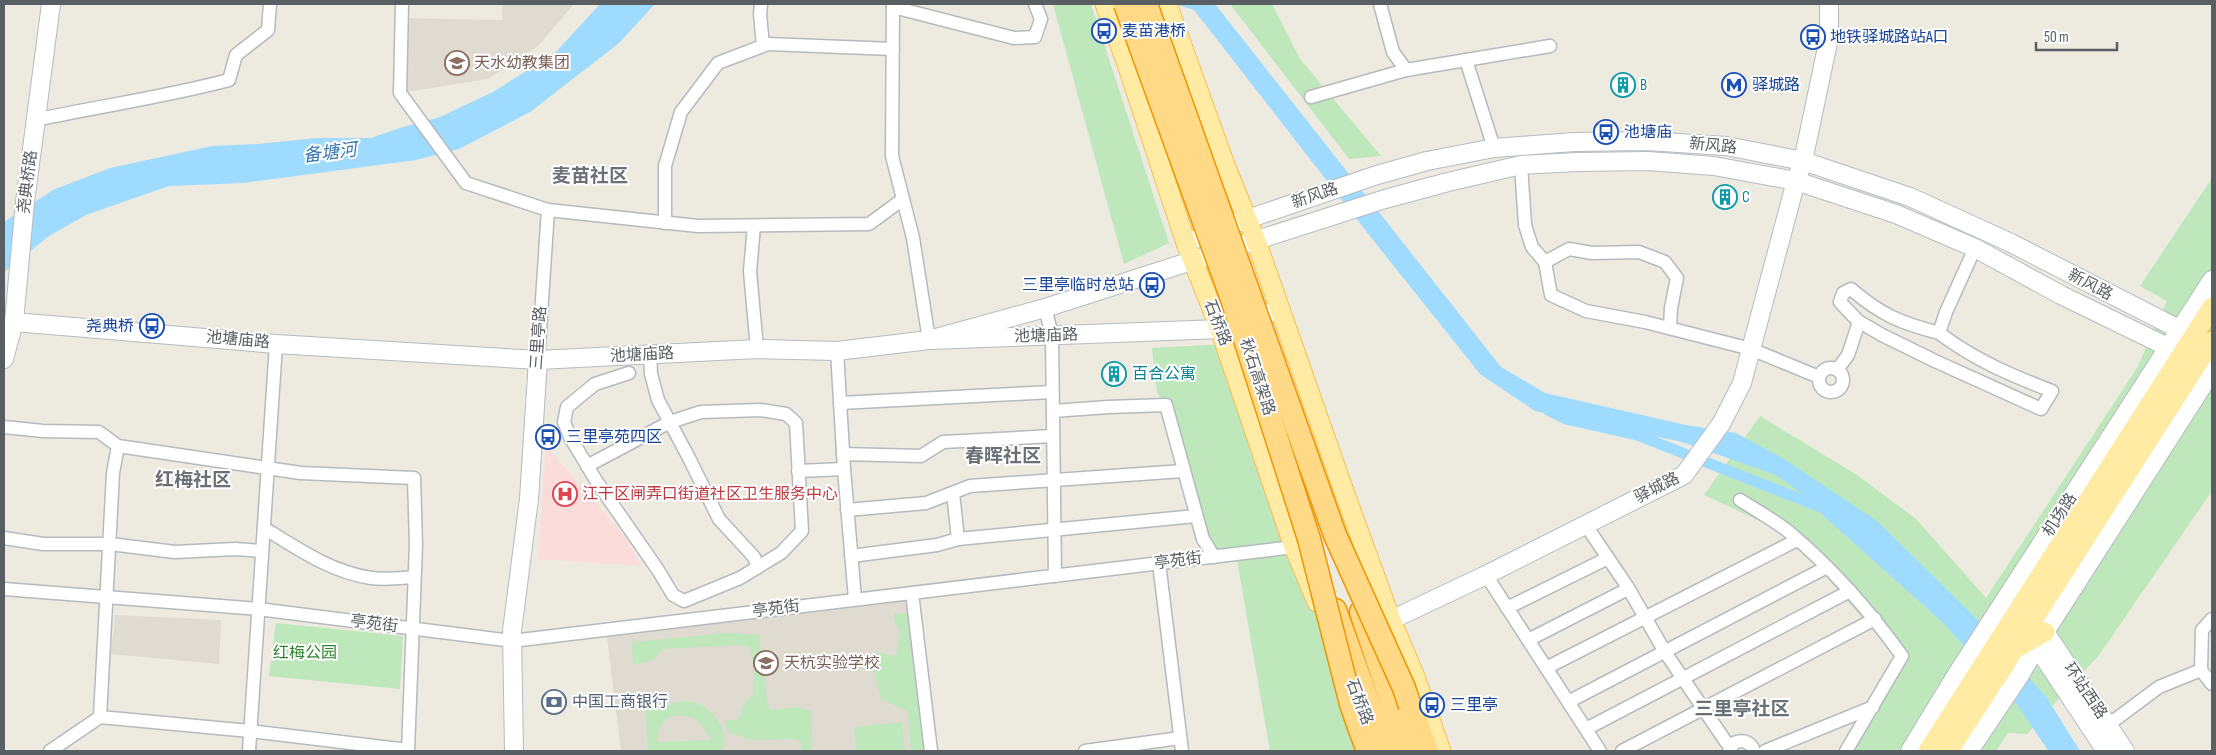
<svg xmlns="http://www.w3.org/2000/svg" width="2216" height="755" viewBox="0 0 2216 755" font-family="'Sofia Sans Condensed','Noto Sans SC',sans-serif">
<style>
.education{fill:#dfdbd1}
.medical{fill:#fcdcdb}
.green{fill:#bee7bb;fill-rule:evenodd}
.water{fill:#9fdbff}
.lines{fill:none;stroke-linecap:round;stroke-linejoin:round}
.canal{stroke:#9fdbff;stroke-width:11}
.street-casing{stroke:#b6babe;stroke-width:15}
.secondary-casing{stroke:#b6bbc0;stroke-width:20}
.primary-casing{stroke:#f8be4e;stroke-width:21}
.highway-casing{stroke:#ee9500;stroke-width:25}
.street{stroke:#fff;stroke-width:12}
.secondary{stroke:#fff;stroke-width:18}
.primary{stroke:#ffeba4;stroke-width:19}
.highway{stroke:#ffd986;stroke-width:22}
.highway-bridge-casing{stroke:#ee9500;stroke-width:25;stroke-linecap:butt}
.highway-bridge{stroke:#ffd986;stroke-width:22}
.labels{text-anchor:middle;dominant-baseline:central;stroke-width:4;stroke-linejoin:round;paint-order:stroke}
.transit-label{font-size:16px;fill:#164399;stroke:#fff;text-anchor:start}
.education-label{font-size:16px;fill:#785e54;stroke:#fff;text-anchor:start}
.culture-label{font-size:16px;fill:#0d838f;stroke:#fff;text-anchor:start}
.street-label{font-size:16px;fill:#595e63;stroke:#fff}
.health-label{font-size:16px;fill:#be3a42;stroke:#fff;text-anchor:start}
.park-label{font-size:16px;fill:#30842f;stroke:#fff}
.service-label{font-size:16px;fill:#4e5e75;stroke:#fff;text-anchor:start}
.water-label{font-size:18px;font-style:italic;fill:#3677ad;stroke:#fff}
.quarter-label{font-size:19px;font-weight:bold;fill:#6a7075;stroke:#fff}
</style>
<rect width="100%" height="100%" fill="#edeae0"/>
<g class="education">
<path d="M502 4H574L538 46 488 79 400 93 401 18 502 20Z"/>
<path d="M912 593 931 751H621L606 629Z"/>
<path d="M115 615 221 620 219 664 111 654Z"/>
</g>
<path class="medical" d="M546 446 629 542 641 566 538 559Z"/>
<g class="green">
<path d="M1053 4H1091L1169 243 1124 264Z"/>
<path d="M1230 4H1272L1300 59 1381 156 1349 159Z"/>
<path d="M2212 178V491L2099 655 2027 734 2008 733 1996 751H1840L1897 658 1815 564 1773 527 1704 495 1760 416 1857 475 1916 519 1986 598 2137 368 2167 301 2140 286Z"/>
<path d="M1225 344 1365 751H1270L1236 554 1214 557 1166 406 1157 393 1152 348Z"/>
<path d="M894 613 919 614 935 751H911L908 712 881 699 872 663 874 652 896 656 900 632 894 619Z"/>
<path d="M276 623 403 636 400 689 269 676Z"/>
<path d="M726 633 759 635 768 705 771 710 797 707 812 711 811 751H803L801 743 795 739 752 740 728 732 724 721 739 719 745 702 753 696V663L749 647 742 645 663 649 653 660 633 665 632 642Z"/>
<path d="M657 700 658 712C678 694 706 699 720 724 724 732 723 742 723 751H648L645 701ZM679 715C696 716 705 725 710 740L658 742C657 726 663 718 679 715Z"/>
<path d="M902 722 905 751H856L854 727Z"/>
</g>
<g class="water">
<path d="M600 4H655L618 44 530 112 459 149 416 160 243 183 169 186 86 215 49 236 4 272V222L53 190 110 168 212 146 258 144 317 138H371L400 128 440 117 493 92 556 52Z"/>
<path d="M1175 4H1215L1501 367 1545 393 1686 425 1736 433 1784 459 1877 521 1982 624 2047 698 2080 751H2055L2023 695 1864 538 1776 475 1682 442 1535 411 1480 374 1373 240 1194 10Z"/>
</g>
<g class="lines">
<g class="canal">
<path d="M1548 410 1566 419 1637 435 1823 508 1948 620 1977 652"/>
<path d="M2008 686 2022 702 2055 751"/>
</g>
<defs>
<g id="street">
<path d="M402 4 400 93 466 183 548 210 538 360"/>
<path d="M761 4 760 14 763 45"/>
<path d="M893 4 892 156 913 238 929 340"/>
<path d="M1380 4 1393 52 1406 70"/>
<path d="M893 7 1014 38 1035 37 1041 19 1035 4"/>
<path d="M1466 60 1494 148"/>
<path d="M1311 97 1406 70 1550 46"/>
<path d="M35 120C100 106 165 97 229 80L236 55 268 30 270 4"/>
<path d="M1521 165 1525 225 1532 247 1545 262 1551 295 1586 311 1645 322 1751 349 1819 377"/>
<path d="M548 210 698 226 869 224 903 199"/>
<path d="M665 223V166L681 112 718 63 768 44 893 49"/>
<path d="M754 226 750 271 757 349"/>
<path d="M1545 262 1569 249 1592 253 1639 252 1665 262 1677 278 1671 308 1670 328"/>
<path d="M1045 308 1052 335 1055 576"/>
<path d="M1939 333C1975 360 2010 375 2052 391L2041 409 1935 361 1882 335 1858 321 1840 302 1843 293 1851 289C1881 315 1901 323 1939 333L1946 312 1975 248"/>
<path d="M837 351 844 469 855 599"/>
<path d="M650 354 651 374 658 400 689 458 719 519 754 557 758 567"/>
<circle cx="1831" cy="380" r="12"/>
<path d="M1837 370 1848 355 1859 322"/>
<path d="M840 403 1052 392"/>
<path d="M1053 411 1108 407 1166 405 1203 539 1214 557"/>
<path d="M4 427 43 431 99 432 118 446"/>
<path d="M843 454 921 456 943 442 1053 436"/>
<path d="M587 466 670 422 701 412 761 410 786 414 796 423 802 531 781 553 740 578 684 601 673 595 658 570 597 482 570 437 564 422 567 407 595 384 629 373"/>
<path d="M798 471 844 469"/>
<path d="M953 493 958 539"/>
<path d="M1740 500C1756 510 1774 520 1789 532 1832 568 1869 610 1902 656L1846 751"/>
<path d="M847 510 926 503 970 486 1183 471"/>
<path d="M1585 524 1627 586 1665 652 1726 742 1731 746"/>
<path d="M264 528C298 549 331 572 371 578 385 580 400 578 414 577"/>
<path d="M4 538 43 544H110L175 552 235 549 262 551"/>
<path d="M851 556 937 545 958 539 1196 516"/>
<path d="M1159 563 1182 751"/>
<path d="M1486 575 1600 751"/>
<path d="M4 589 258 609 512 641 1294 547"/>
<path d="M912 593 931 751"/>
<path d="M1507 608 1608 558"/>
<path d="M2212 619 2202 630 2201 670 2212 684"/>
<path d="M1528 640 1628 589"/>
<path d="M1546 668 1797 540"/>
<path d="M1568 702 1827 567"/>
<path d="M2108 725 2159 687 2201 670"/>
<path d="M1586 729 1850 591"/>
<path d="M50 751 100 717"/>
<path d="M249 751 276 344"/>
<path d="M408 751 416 544 414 478 301 473 118 446 113 473 100 717 250 731 408 750"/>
<path d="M1085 751 1180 738"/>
<path d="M1622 751 1875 619"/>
<path d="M1729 751 1734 743C1743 739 1751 742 1754 751"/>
<path d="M1765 751 1873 707"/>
</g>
<g id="secondary">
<path d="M1186 243 1236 223 1377 175 1427 161 1494 148 1574 142 1647 141 1726 146 1803 161 1910 197 2011 243 2206 343"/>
<path d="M14 322 276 344 538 360 757 349 837 351 929 340 1220 329 1269 313"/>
<path d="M929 340 1045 308 1385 199 1448 182 1521 165 1577 162 1648 161 1714 166 1796 181 1896 214 1975 248 2061 295 2182 354 2212 372"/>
<path d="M4 359 14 322 25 202 51 4"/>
<path d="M1380 630 1391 620 1486 575 1684 475 1721 424 1742 383 1796 181 1803 161 1829 38V4"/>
<path d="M2045 632 2125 751"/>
<path d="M2037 647 2106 751"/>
<path d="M514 751 512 631 529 499 538 360"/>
<path d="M1910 751 1957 674 2212 280"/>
<path d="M1969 751 2020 675 2045 632 2212 371"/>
</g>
<g id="primary">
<path d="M1105 4 1128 67 1186 243 1220 329 1294 547 1317 602"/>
<path d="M1167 4 1225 165 1256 241 1346 497 1391 620 1414 674 1441 751"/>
<path d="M2015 649 2045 632"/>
<path d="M1928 751 2212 307"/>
<path d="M1949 751 2212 341"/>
</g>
<g id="highway">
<path d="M1335 610 1386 751"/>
<path d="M1361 612 1408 751"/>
<path d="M1410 706 1427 751"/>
<path d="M1359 727 1368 751"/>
</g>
</defs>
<use href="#street" class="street-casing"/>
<use href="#secondary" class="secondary-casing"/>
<use href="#primary" class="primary-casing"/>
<use href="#highway" class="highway-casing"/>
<use href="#street" class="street"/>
<use href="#secondary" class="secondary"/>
<use href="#primary" class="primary"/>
<use href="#highway" class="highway"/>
<defs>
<g id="highway-bridge">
<path d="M1125 4 1232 299 1309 539 1351 704 1359 727"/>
<path d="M1146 4 1335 535 1404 688 1410 706"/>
</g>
</defs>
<use href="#highway-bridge" class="highway-bridge-casing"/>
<use href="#highway-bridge" class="highway-bridge"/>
</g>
<defs>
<symbol id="bus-ring" viewBox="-11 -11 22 22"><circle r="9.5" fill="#fff" stroke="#1a4fb4" stroke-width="1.5"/><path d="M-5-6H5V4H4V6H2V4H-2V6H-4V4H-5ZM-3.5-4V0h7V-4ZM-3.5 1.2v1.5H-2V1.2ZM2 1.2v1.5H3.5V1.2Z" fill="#1a4fb4"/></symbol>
<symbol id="school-ring" viewBox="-11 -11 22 22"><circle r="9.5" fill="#fff" stroke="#8d6e63" stroke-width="1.5"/><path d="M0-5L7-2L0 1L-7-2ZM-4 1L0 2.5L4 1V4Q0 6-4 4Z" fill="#8d6e63"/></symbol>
<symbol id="building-ring" viewBox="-11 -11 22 22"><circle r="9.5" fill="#fff" stroke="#0f9aa8" stroke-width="1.5"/><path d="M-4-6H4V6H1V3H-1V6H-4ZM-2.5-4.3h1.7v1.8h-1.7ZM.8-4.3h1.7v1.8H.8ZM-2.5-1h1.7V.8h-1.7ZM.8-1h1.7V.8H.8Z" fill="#0f9aa8"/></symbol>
<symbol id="metro-ring" viewBox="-11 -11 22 22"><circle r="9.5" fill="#fff" stroke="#1a4fb4" stroke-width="1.5"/><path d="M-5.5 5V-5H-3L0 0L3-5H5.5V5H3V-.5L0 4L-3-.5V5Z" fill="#1a4fb4"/></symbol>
<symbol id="hospital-ring" viewBox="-11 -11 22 22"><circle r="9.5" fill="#fff" stroke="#e0444e" stroke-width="1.5"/><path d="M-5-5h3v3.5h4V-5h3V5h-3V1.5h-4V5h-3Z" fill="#e0444e"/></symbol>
<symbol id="bank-ring" viewBox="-11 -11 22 22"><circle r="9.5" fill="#fff" stroke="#5c6f8a" stroke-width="1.5"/><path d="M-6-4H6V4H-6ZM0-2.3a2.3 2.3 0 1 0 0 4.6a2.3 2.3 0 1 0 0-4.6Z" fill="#5c6f8a"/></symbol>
</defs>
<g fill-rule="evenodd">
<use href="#bus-ring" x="1090" y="17" width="28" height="28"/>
<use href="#bus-ring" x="1799" y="23" width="28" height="28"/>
<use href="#school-ring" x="443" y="49" width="28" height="28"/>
<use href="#building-ring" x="1609" y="71" width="28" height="28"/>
<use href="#metro-ring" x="1720" y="71" width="28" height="28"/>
<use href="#bus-ring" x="1592" y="118" width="28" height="28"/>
<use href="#building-ring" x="1711" y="183" width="28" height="28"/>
<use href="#bus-ring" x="1138" y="271" width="28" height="28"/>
<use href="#bus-ring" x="138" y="312" width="28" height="28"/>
<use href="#building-ring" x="1100" y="360" width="28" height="28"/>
<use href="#bus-ring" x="534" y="423" width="28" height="28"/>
<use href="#hospital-ring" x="551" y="480" width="28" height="28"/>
<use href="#school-ring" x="752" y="649" width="28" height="28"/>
<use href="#bank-ring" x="540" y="688" width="28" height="28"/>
<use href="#bus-ring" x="1418" y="691" width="28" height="28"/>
</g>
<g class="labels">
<g class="transit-label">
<text x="1122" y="31">麦苗港桥</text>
<text x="1830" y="37">地铁驿城路站A口</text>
<text x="1752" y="85">驿城路</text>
<text x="1624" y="132">池塘庙</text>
<text x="1134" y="285" text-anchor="end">三里亭临时总站</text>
<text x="134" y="326" text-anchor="end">尧典桥</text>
<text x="566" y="437">三里亭苑四区</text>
<text x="1450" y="705">三里亭</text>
</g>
<g class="education-label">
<text x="474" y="63">天水幼教集团</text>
<text x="784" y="663">天杭实验学校</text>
</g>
<g class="culture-label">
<text x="1640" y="85">B</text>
<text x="1742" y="197">C</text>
<text x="1132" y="374">百合公寓</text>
</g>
<g class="street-label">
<text transform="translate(1713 146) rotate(6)">新风路</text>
<text transform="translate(28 182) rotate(-83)">尧典桥路</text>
<text transform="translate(1315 196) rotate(-19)">新风路</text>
<text transform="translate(2090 285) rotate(28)">新风路</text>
<text transform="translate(1217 323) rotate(69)">石桥路</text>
<text transform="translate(1046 336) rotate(-2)">池塘庙路</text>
<text transform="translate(539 338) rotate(-86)">三里亭路</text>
<text transform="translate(238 340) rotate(5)">池塘庙路</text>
<text transform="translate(642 355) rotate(-3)">池塘庙路</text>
<text transform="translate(1257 377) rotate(72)">秋石高架路</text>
<text transform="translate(1657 488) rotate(-27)">驿城路</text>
<text transform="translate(2060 515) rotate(-57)">机场路</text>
<text transform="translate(1178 561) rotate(-7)">亭苑街</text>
<text transform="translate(776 609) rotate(-7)">亭苑街</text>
<text transform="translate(374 624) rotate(7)">亭苑街</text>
<text transform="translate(2085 691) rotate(56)">环站西路</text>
<text transform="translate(1359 702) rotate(69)">石桥路</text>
</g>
<g class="health-label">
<text x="582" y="494">江干区闸弄口街道社区卫生服务中心</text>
</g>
<g class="park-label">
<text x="305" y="653">红梅公园</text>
</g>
<g class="service-label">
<text x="572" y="702">中国工商银行</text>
</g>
<g class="water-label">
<text transform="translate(330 153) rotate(-7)">备塘河</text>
</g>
<g class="quarter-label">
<text x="590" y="176">麦苗社区</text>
<text x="1003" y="456">春晖社区</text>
<text x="193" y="480">红梅社区</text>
<text x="1742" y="709">三里亭社区</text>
</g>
</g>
<rect width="2216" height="755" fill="none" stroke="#595e63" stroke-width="10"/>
<path d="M2036 42v8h81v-8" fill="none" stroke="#595e63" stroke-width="2.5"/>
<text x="2044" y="42" font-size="15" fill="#595e63" stroke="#ffffff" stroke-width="4" paint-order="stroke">50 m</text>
</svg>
